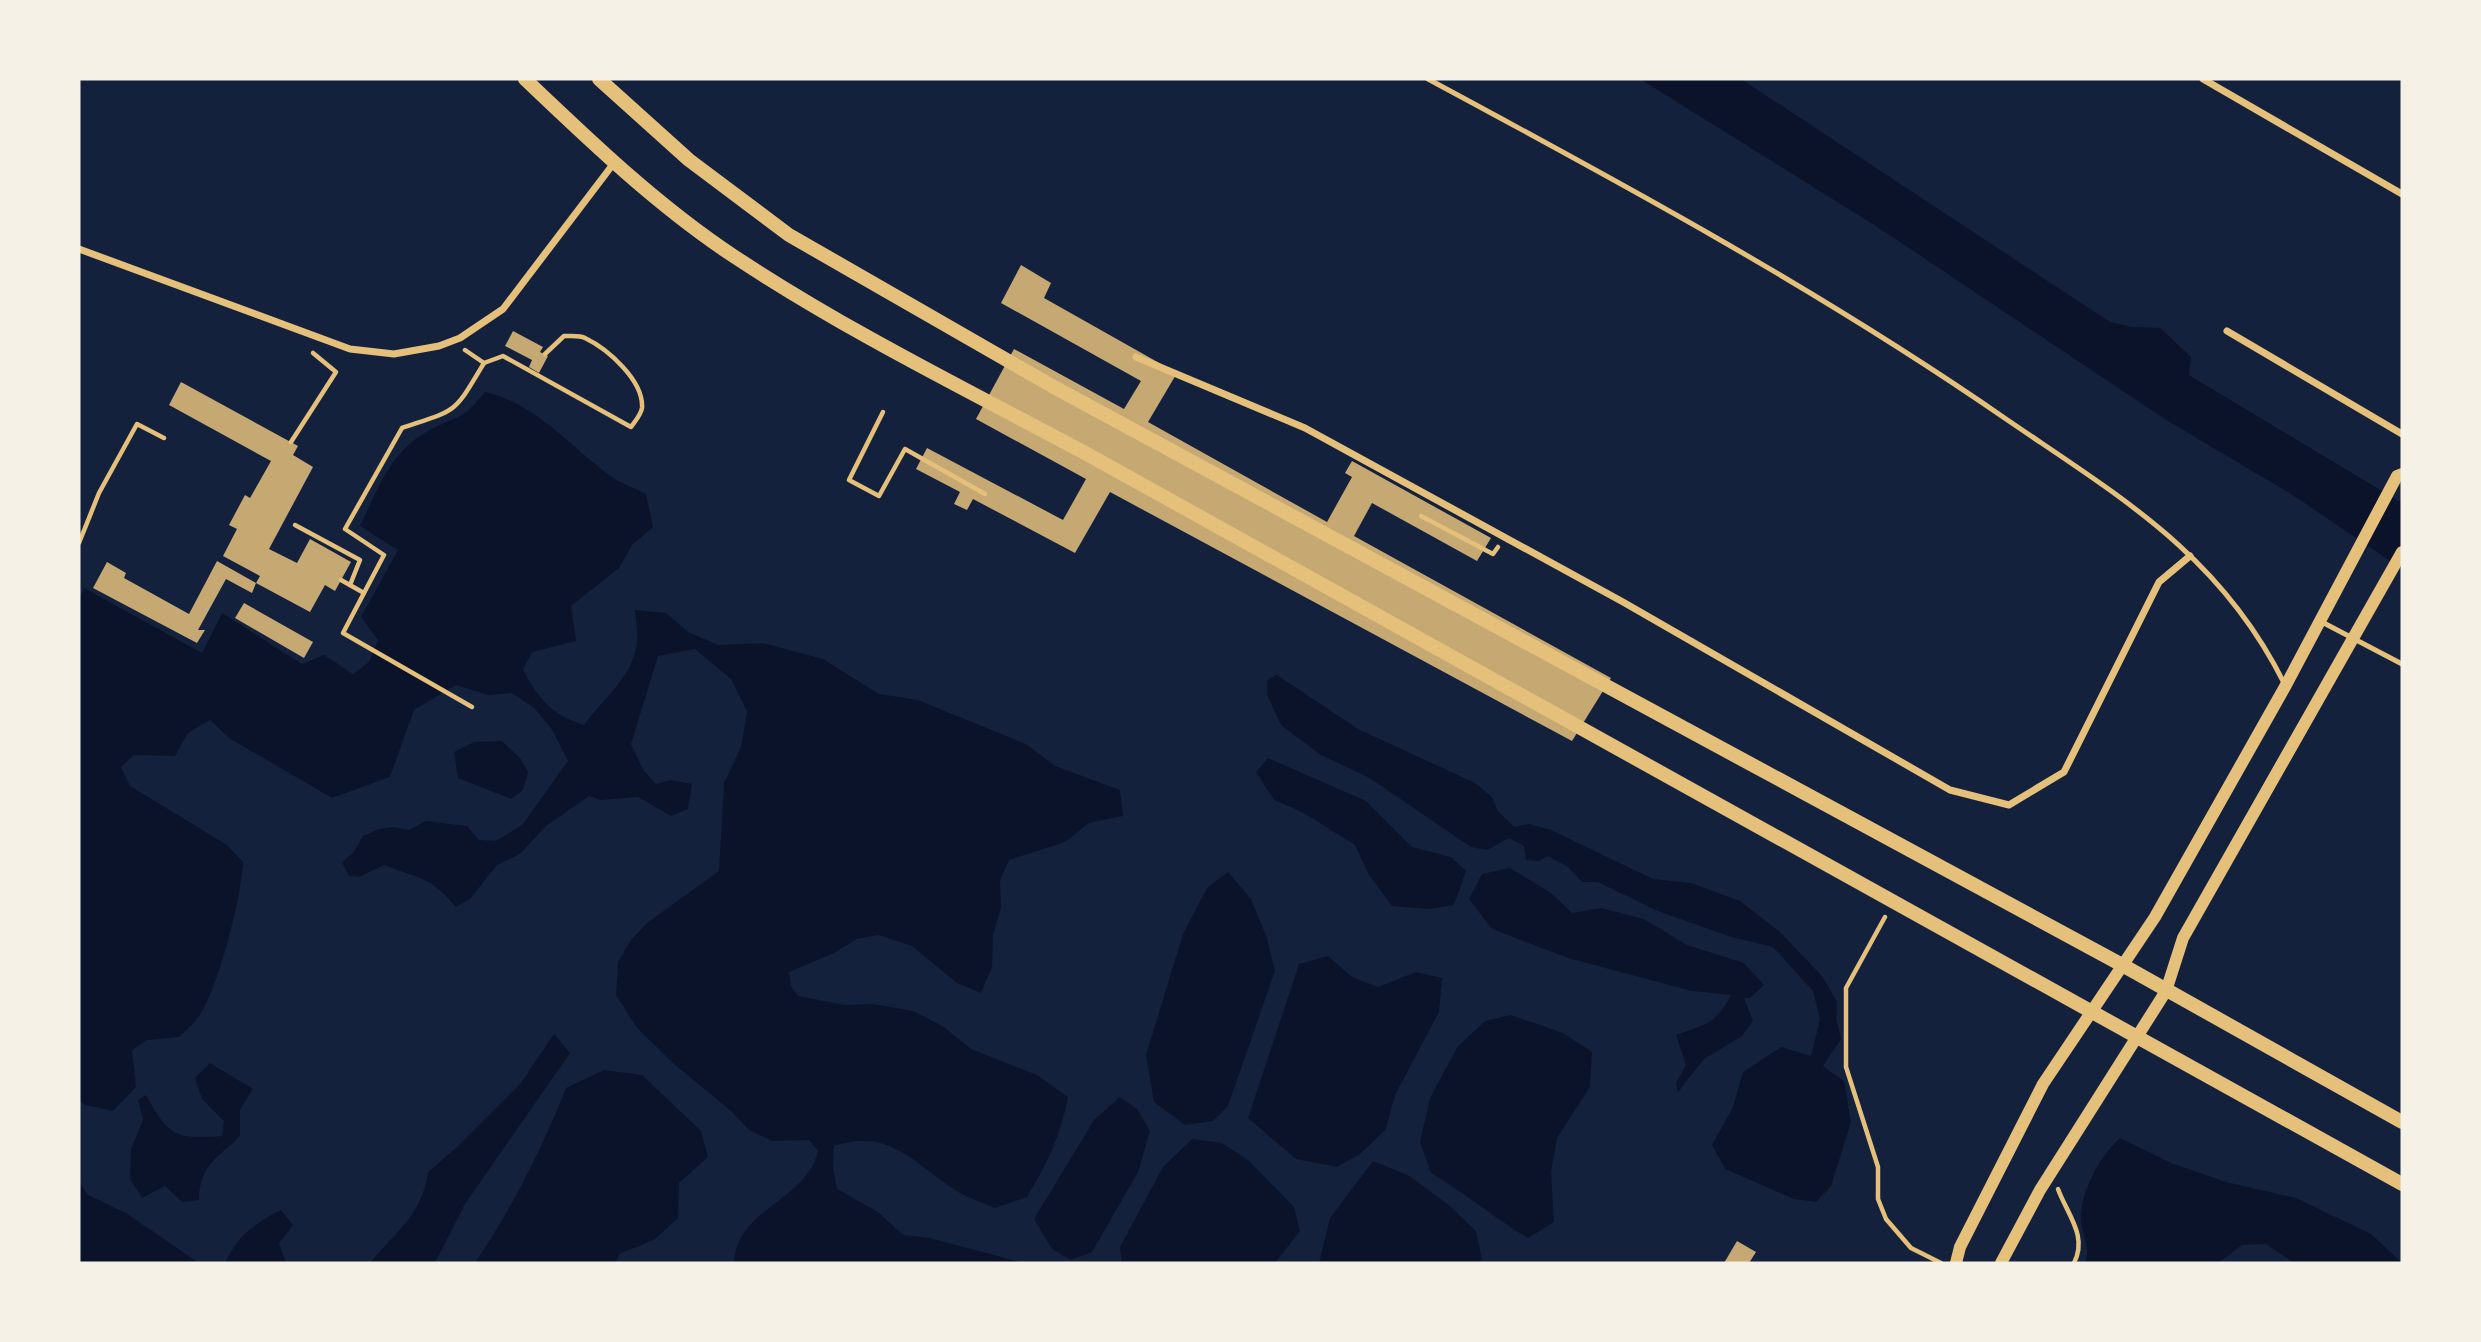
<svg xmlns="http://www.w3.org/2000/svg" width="2481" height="1342" viewBox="0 0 2481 1342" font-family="'Fira Sans',sans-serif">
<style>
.water{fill:#0b132b}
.building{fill:#c6a872}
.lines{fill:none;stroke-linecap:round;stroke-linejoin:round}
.path{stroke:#e5c07b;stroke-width:4.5}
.service{stroke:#e5c07b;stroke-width:5}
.minor{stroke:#e5c07b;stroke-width:7}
.tertiary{stroke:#e5c07b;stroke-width:12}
.secondary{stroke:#e5c07b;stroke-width:14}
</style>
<rect width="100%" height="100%" fill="#14213d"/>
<g class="water">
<path d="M1640 79H1741L2110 322 2132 327 2160 328 2191 357 2189 375 2402 503V569L2291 494 2168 421 1882 230Z"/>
<path d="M485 392C536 403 570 447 612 477 622 484 635 488 646 494L653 527 632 545 619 568 571 606 576 641 532 652 523 670C539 699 552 715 584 725 602 700 629 680 636 649 639 637 636 622 635 610L666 613 688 632 718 645 763 643 823 659 879 694 918 700 1026 744 1055 766 1120 790 1123 816 1089 823 1065 842 1009 860 1000 881 1001 908 993 934 992 967 981 993 957 983 912 946 878 935 857 939 834 953 789 972 791 986 798 996 845 1005 873 1004 913 1011 944 1027 971 1049 1037 1075 1068 1097C1061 1135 1047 1164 1027 1197L995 1208C984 1203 971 1199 960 1193 915 1166 893 1127 834 1146L833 1167 837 1189 878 1212 903 1235 930 1238 1024 1263H734C737 1207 806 1202 818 1151L809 1140 773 1141 749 1130 731 1111 674 1064 637 1028 616 995 618 962 631 940 647 923 719 871 724 783 741 747 747 712 731 679 695 649 658 656 631 744 643 770 656 784 671 780 692 784 688 809 671 816 638 797 601 800 589 796 546 826 520 854 497 865 470 899 456 907C429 875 419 879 384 865L359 877 349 876 342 862 354 852 363 836 379 829 393 827 409 830 426 821 467 826 479 840 496 841 522 825 568 761 551 728 534 708 512 693 488 695 456 685 414 710 390 777 332 798 229 738 210 720 188 733 175 756 134 755 121 767 130 786 227 845 243 862C242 895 219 985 201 1013 196 1022 186 1030 179 1037L147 1040 132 1050 136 1087 113 1111 85 1105 79 1100V600L84 588 202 653 222 613 302 664 324 655 353 674 369 662 378 640 361 617 398 550 360 526C377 490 391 451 428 431 459 414 461 422 485 392Z"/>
<path d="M1277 675 1358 729 1475 783 1492 797 1498 811 1514 827 1529 824 1551 830 1653 879 1691 883 1740 901 1780 932 1822 976 1837 1002 1836 1018 1841 1039 1823 1066 1844 1081 1851 1122 1831 1186 1816 1202 1794 1199 1725 1169 1712 1145 1733 1107 1743 1072 1781 1047 1811 1056 1820 1019 1813 991 1773 947 1731 937 1655 910 1598 882H1582L1568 867 1548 856 1539 861 1526 860 1524 846 1509 838 1487 850 1471 847 1368 777 1321 755 1281 725 1267 695 1268 679Z"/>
<path d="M502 741 520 758 528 772 523 790 511 799 458 778 454 752 474 742Z"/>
<path d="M1268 758 1366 801 1412 847 1451 857 1466 871 1454 905 1429 909 1392 906 1369 875 1355 845 1304 813 1274 800 1256 772Z"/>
<path d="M1510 868 1551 893 1572 913 1601 908 1644 919 1687 945 1744 963 1764 985 1750 998H1744L1753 1021 1742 1036 1704 1059 1678 1092 1676 1083 1686 1065 1676 1035C1706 1024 1715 1025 1731 995L1692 991 1568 958 1492 929 1469 899 1482 874Z"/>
<path d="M1228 872 1251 899 1267 938 1275 971 1228 1106 1213 1121 1185 1125 1154 1102 1146 1055 1183 934 1207 888Z"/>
<path d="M1328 956 1352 977 1378 987 1416 972 1442 978 1439 1012 1395 1095 1386 1129 1360 1154 1337 1167 1296 1159 1248 1118 1299 964Z"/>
<path d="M1511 1015 1563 1033 1592 1052 1590 1087 1557 1138 1551 1172 1554 1222 1528 1238C1494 1218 1465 1193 1431 1173L1420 1142 1430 1098 1458 1046 1485 1021Z"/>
<path d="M554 1034 570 1053 465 1204 437 1259 432 1263H370C396 1231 422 1215 428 1172L457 1147 520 1084Z"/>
<path d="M210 1063 253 1089 240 1110V1136C216 1160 200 1164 199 1200L182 1202 165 1186 142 1198 130 1179 131 1149 143 1120 138 1100 146 1095C169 1137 175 1139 222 1136L224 1121 202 1099 195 1078Z"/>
<path d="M604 1070 642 1075 701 1131 708 1157 679 1183 678 1218 654 1240 619 1254 616 1263H475C512 1208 542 1149 566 1088Z"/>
<path d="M1120 1097 1137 1109 1150 1131 1138 1172 1092 1252 1071 1260 1052 1249 1034 1219 1094 1120Z"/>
<path d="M2120 1138 2171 1163 2226 1182 2296 1198 2371 1234 2402 1263H2294L2266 1244 2242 1245 2218 1263H2085C2091 1249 2082 1235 2081 1220 2080 1193 2099 1157 2120 1138Z"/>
<path d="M1192 1139 1222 1143 1249 1161 1294 1207 1300 1231 1275 1263H1122L1120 1247 1163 1167Z"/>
<path d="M1373 1161 1408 1175 1450 1206 1476 1231 1482 1259 1479 1263H1319L1330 1218Z"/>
<path d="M79 1182 88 1195 126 1213 199 1263H79Z"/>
<path d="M281 1210 293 1225 279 1243 286 1263H225C237 1236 255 1223 281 1210Z"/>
</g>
<g class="building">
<path d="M1021 265 1051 283 1044 298 1177 373 1148 422 1327 522 1352 477 1345 473 1352 461 1491 538 1477 561 1372 503 1354 536 1611 678 1572 741 1110 492 1075 553 973 499 967 510 954 504 960 492 916 469 927 448 1063 520 1086 479 976 419 1014 349 1124 409 1141 381 1001 303Z"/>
<path d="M513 331 543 347 540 352 548 356 539 373 529 367 532 360 505 346Z"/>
<path d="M181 382 298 446 293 455 313 467 269 549 297 563 310 539 351 562 335 591 325 585 310 612 256 583 260 576 223 556 237 529 229 525 245 495 250 498 271 461 169 405Z"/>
<path d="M217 561 256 583 252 593 226 579 198 630H205L197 643 93 588 107 562 126 573 124 578 189 614Z"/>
<path d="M244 603 313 642 304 658 235 618Z"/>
<path d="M1737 1241 1756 1252 1749 1263H1724Z"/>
</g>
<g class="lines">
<g class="path">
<path d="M484 363 503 356 631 427C635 421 641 415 642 408 644 381 608 349 585 338 580 335 571 336 564 336L545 354"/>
<path d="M883 412 849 480 879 496 905 449 985 494"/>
<path d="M291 442 336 372 313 353"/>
<path d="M1421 516 1493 554 1498 547"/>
<path d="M295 525 360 560 350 585"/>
<path d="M79 543 99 493 137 424 164 438"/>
<path d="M341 580 364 593 384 555 345 529 402 428C458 409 453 415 484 363L465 350"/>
<path d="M364 593 343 633 472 707"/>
<path d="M1885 917 1846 988V1067L1878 1167V1199L1886 1219 1911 1248 1941 1263"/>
<path d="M2058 1189C2067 1214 2088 1236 2074 1263"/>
</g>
<g class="service">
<path d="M1428 79C1625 185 1821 291 2006 419 2120 497 2220 554 2284 683"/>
<path d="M2320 621 2402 664"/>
</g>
<g class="minor">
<path d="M2203 79 2402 194"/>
<path d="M79 249 350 349 394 354 439 346 460 338 503 309 614 163"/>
<path d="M2227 331 2402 434"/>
<path d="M1136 357 1305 428 1623 602 1950 790 2009 805 2064 772 2159 582 2190 556"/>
</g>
<g class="tertiary">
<path d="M1956 1263 1960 1247 2043 1084 2155 917 2286 685 2397 476 2402 474"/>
<path d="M2001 1263 2040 1190 2166 991 2183 938 2402 552"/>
</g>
<g class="secondary">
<path d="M525 79C591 142 659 207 735 257 847 331 969 391 1087 454L2402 1184"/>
<path d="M599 79 689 160 789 235 1052 386 2124 966 2402 1122"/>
</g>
</g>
<rect width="2481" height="1342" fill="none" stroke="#f6f1e7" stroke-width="161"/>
</svg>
